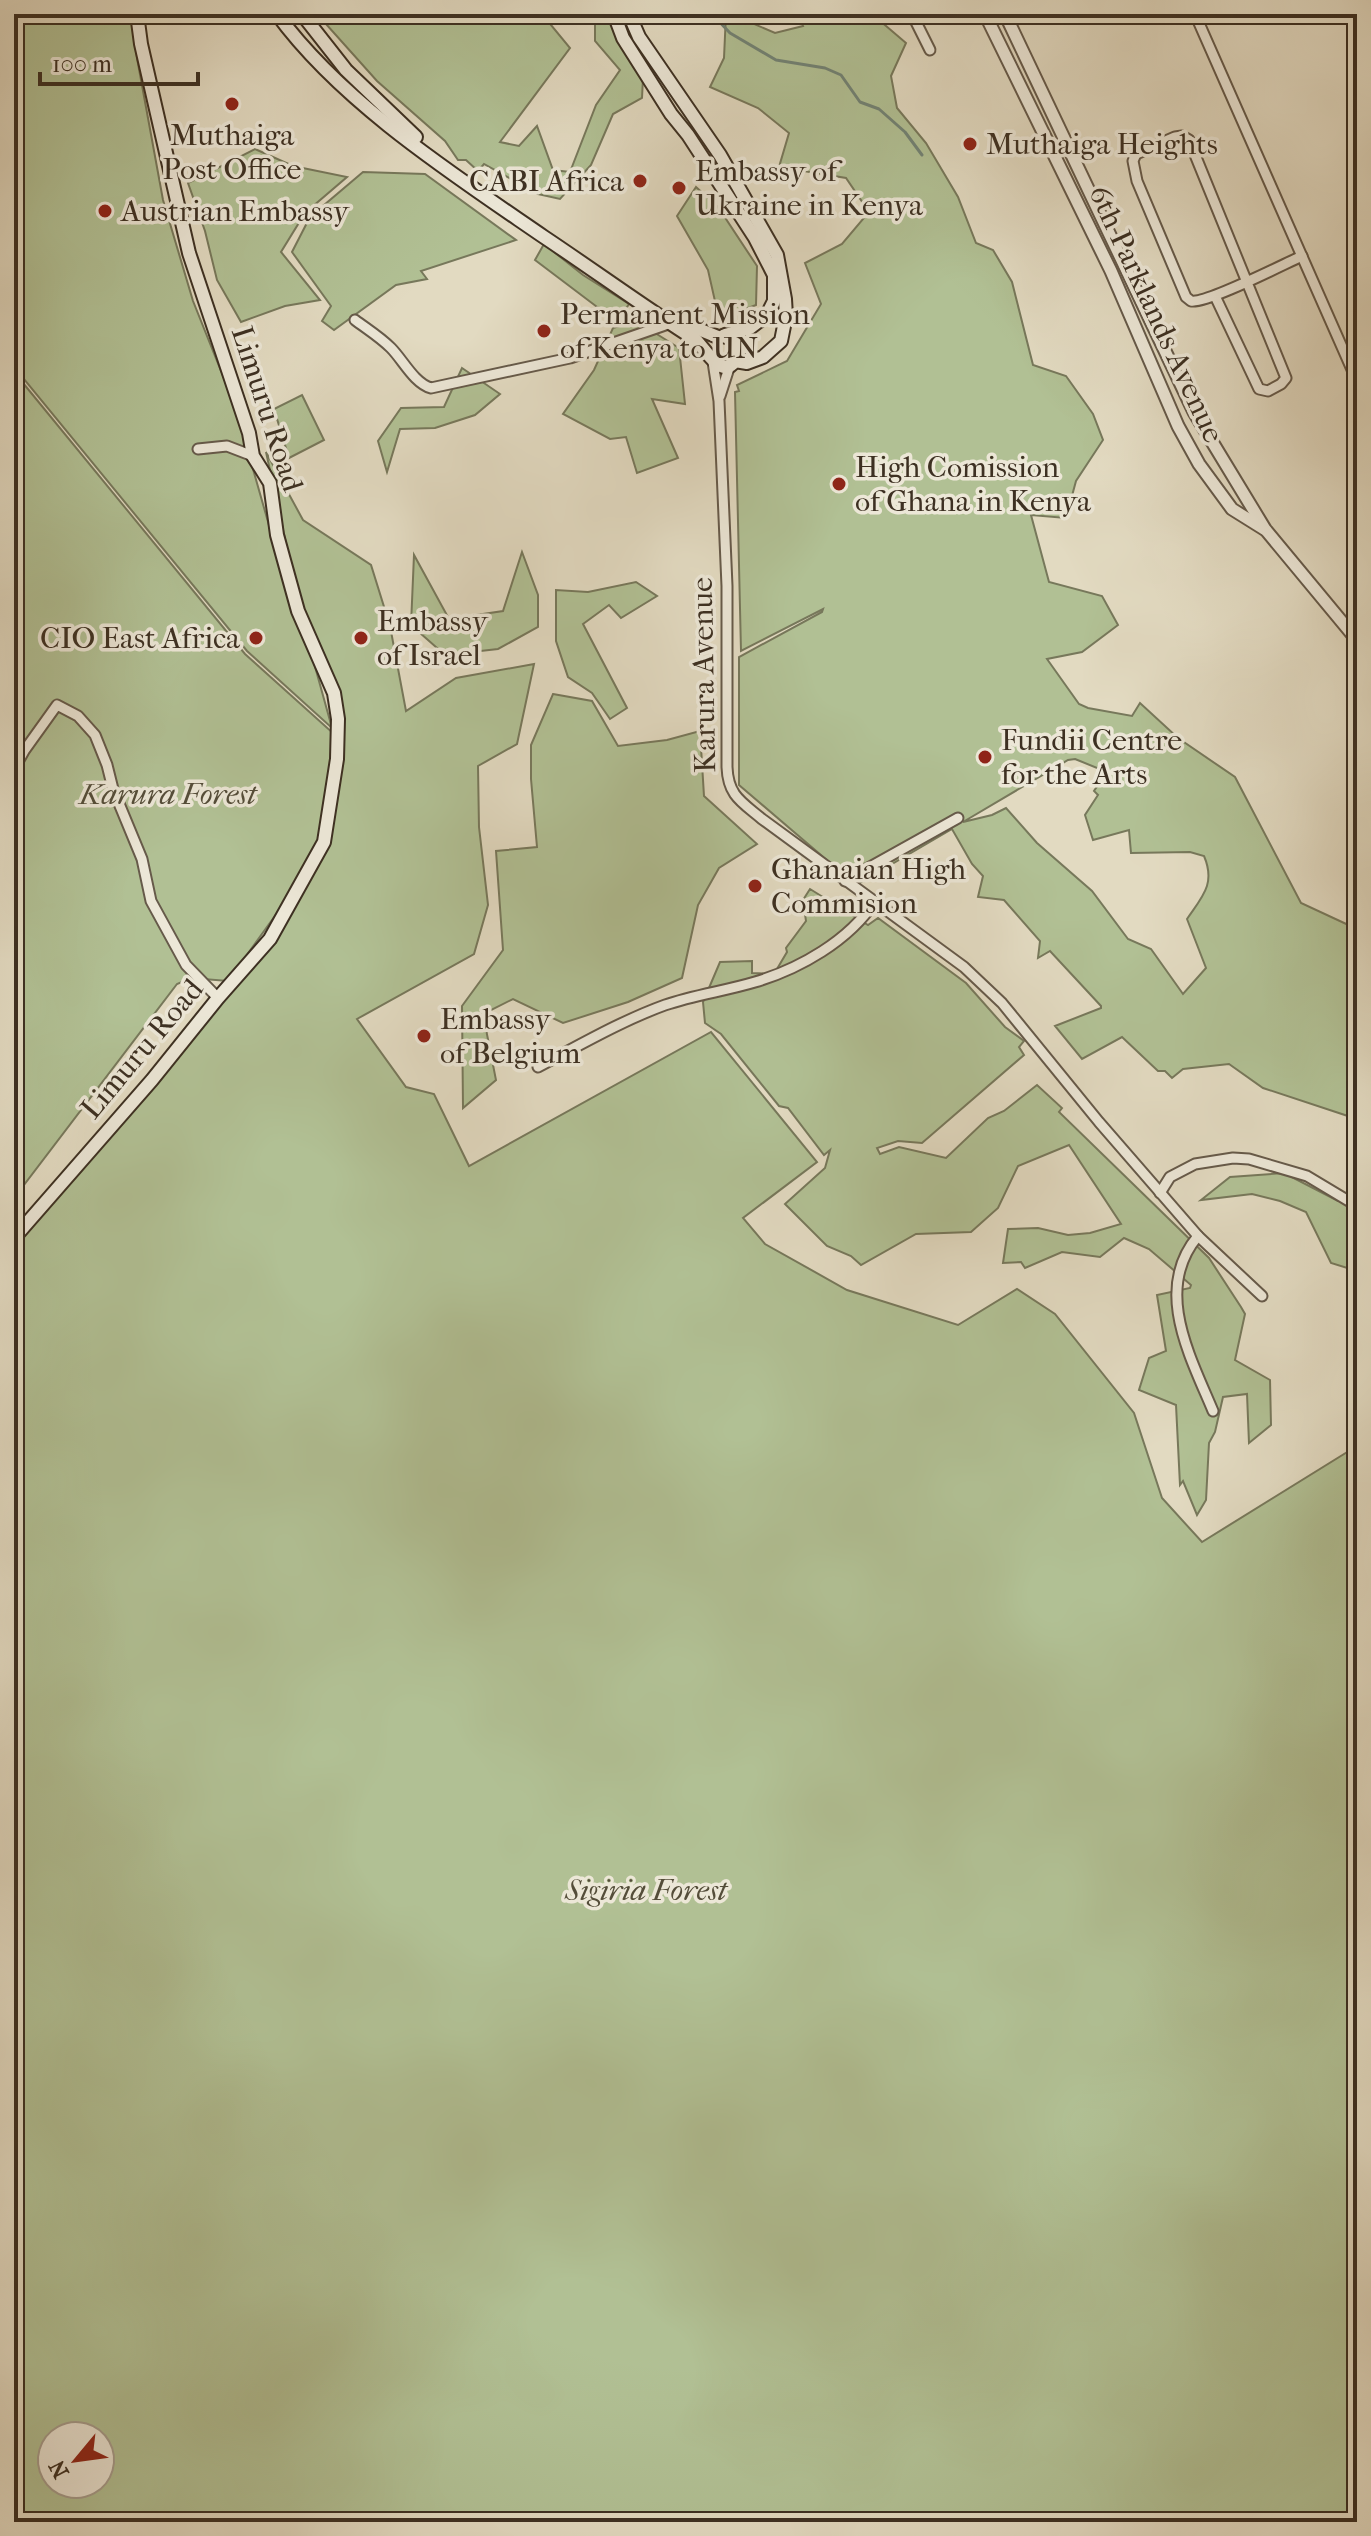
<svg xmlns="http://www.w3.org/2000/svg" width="1371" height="2536" viewBox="0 0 1371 2536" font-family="'IM FELL French Canon',serif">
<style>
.green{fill:#b1c094;stroke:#77785b;stroke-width:2;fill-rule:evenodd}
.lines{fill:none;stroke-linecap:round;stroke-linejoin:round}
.stream{stroke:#728375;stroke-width:3}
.minor-casing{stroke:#665a4a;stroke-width:13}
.tertiary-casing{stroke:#665a4a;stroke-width:15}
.secondary-casing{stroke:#3d3022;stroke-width:16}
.minor{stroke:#ece7d7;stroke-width:9}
.tertiary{stroke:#ece7d7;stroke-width:11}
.secondary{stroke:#ece7d7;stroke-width:12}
.poi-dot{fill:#8f2418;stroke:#ece7d7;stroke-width:3}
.labels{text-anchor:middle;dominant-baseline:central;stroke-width:7;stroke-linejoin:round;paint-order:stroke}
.poi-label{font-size:30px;fill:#3d3022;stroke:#ece7d7;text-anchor:start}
.street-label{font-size:30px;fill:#3d3022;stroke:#ece7d7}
.park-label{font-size:30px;font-style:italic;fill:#544d39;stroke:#ece7d7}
</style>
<rect width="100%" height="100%" fill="#e2dac1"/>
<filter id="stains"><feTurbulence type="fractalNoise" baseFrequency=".0025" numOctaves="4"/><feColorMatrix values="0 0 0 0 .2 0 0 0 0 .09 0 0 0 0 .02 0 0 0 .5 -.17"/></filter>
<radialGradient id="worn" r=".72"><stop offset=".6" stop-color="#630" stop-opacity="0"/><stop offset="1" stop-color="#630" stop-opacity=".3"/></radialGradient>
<g class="green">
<path d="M14 14H132L137 58 163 200 193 301 235 406 294 613 314 663 332 728 247 651 14 367Z"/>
<path d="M317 14H542L570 48 500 142 519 146 537 126 553 170 570 172 596 105 620 70 595 41V14H619L644 58 642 98 613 114 591 165 560 199 538 194 484 164 478 171 466 160H458L445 141 377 81Z"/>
<path d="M726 14H731L775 33 803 26 798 14H872L906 43 891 76 897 108 926 143 958 197 976 243 993 250 1012 282 1033 365 1066 376 1093 414 1103 440 1076 481 1066 518 1031 515 1049 582 1102 596 1118 625 1082 652 1047 659 1079 704 1088 708 1132 716 1140 703 1178 738 1235 777 1301 903 1357 929V1119L1263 1088 1229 1064 1183 1069 1172 1078 1165 1071H1158L1122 1037 1082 1059 1055 1026 1101 1008V1006L1050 951 1038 958 1040 941 1004 900 978 897 983 876 972 864 952 829 856 885 739 785V657L822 612 823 609 741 651 735 392 739 391 737 385 787 361 821 304 805 263 842 244 869 212 846 178 779 167 789 133 758 108 710 87 724 58ZM1075 759 1107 772 1094 791 1098 795 1085 815 1093 840 1129 830 1131 853 1190 852 1204 856C1216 884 1202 897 1187 919L1206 968 1183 994 1151 949 1128 939 1092 891 1037 843 1006 808 992 815 963 822 1068 760Z"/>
<path d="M255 149 293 166 347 177 305 213 281 252 320 300 285 306 241 322 217 280 205 231 188 183Z"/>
<path d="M363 172 425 174 516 240 421 271 427 279 396 285 334 330 322 321 331 306 292 252 310 217Z"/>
<path d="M696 187 718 207 757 266 756 305 719 319 708 270 677 216Z"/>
<path d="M544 244 583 275 629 304 623 313 609 316 535 260Z"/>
<path d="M636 321 679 348 685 404 652 399 678 458 637 473 626 437 610 439 563 414 594 370 613 328Z"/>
<path d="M462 368 500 394 475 415 435 428 400 429 387 472 378 441 401 408 444 407Z"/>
<path d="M14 372 245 654 334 734 340 754 326 665 296 589 266 452 303 520 371 565 390 626 406 711 456 678 534 664 517 744 478 766 479 827 488 905 474 954 357 1019 406 1087 434 1094 469 1166 711 1032 817 1162 743 1218 765 1244 847 1290 958 1325 1017 1289 1055 1314 1134 1413 1162 1498 1202 1542 1357 1446V2522H14V1237L229 982 279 919 290 895 228 981 191 978 177 984 14 1198ZM52 2436H100V2484H52Z"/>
<path d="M302 395 324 440 289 458 274 409Z"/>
<path d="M522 552 538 595V627L498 649 445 655 411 625 414 555 449 619 503 611Z"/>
<path d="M636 582 657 596 621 618 609 605 583 624 627 708 610 719 592 693 568 677 556 641V590L588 592Z"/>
<path d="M553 694 592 701 618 746 667 740 700 731 704 796 757 844 719 868 698 905 682 978 628 1002 563 1023 513 999 483 1014 496 1080 463 1108 462 1006 503 950 496 851 537 847 531 779V745Z"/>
<path d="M810 889 868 925 878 918 966 983 1005 1027 1024 1041 1019 1047 1024 1055 922 1143 898 1141 877 1148 880 1154 899 1147 946 1158 988 1118 1004 1111 1037 1085 1062 1108 1059 1112 1209 1258 1241 1307 1245 1314 1235 1360 1270 1380 1271 1425 1249 1443 1247 1394 1223 1397 1215 1432 1209 1443 1206 1500 1197 1515 1183 1481 1180 1485 1176 1405 1139 1390 1149 1358 1166 1351 1157 1295 1190 1288 1191 1285 1149 1249 1124 1238 1100 1257 1062 1252 1025 1268 1021 1262 1003 1263 1008 1229 1038 1228 1068 1235 1090 1233 1121 1224 1069 1145 1018 1166 998 1208 971 1232 916 1234 861 1265 851 1256 827 1246 785 1204 825 1168 830 1150 824 1155 788 1108 779 1106 721 1034 705 1023 703 1002 720 962 752 961V973L774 974 787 952 786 948 806 921 803 900Z"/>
<path d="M1284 1173 1338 1201 1357 1199V1271L1331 1263 1306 1212 1280 1201 1252 1194 1201 1200 1230 1177Z"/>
</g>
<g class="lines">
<path class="stream" d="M712 14 730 33 776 60 825 68 841 75 860 102 879 109 905 132 922 155"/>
<defs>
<g id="minor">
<path d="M912 14 930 50"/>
<path d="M1195 14 1357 381"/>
<path d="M1215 296 1259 389 1268 391 1281 384 1286 378 1189 140 1182 136 1175 137 1136 154 1133 161 1137 181 1186 297 1191 301C1206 304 1282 265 1302 256"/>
<path d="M355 320C367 329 380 337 391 348 403 360 414 383 431 388L570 358 671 323"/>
<path d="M713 362 719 401 727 586V767C728 796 742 802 762 819L964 967 1002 1003 1099 1122 1198 1236C1153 1289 1190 1356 1213 1411"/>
<path d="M720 396 730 365"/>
<path d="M198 449 227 446 253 456"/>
<path d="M14 769 24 751 57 705 78 716 95 735 107 765 113 789 142 859 151 901 186 965 218 998"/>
<path d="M845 881 958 818"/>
<path d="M538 1067C580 1045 621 1021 665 1005 694 995 725 991 755 982 799 969 849 941 875 901"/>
<path d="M1160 1193 1170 1177 1195 1164 1233 1158 1249 1159 1307 1176 1357 1206"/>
<path d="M1198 1236 1262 1296"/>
</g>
<g id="tertiary">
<path d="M985 14 1111 271 1178 426 1199 464 1232 509 1264 529"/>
<path d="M1005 14 1194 412 1265 529 1357 640"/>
</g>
<g id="secondary">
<path d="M277 14C342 103 454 175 544 237 595 271 644 307 696 340 707 352 727 387 739 352L732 339 723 336"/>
<path d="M302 14 346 70 416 137"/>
<path d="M614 14 623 38 671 114 688 135 755 238 774 275V301L767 315 750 328 725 335"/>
<path d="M629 14 639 37 720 155 777 255 785 299 786 316 781 341 763 357 747 363 735 361"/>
<path d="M674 317 686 324 718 337"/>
<path d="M14 1238 152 1080 218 998 270 939 324 842 337 759 338 719 334 693 298 611 277 535 270 483 253 456 249 433 189 253 141 44 137 14"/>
</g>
</defs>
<use href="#minor" class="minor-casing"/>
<use href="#tertiary" class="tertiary-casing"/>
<use href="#secondary" class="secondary-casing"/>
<use href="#minor" class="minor"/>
<use href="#tertiary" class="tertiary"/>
<use href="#secondary" class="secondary"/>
</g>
<g class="poi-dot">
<circle cx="232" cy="104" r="8"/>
<circle cx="970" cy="144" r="8"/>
<circle cx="640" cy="181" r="8"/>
<circle cx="679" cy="188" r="8"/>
<circle cx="105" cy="211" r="8"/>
<circle cx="544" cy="331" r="8"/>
<circle cx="839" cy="484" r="8"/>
<circle cx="256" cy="638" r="8"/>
<circle cx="361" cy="638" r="8"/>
<circle cx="985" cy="757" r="8"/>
<circle cx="755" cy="886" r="8"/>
<circle cx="424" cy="1036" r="8"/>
</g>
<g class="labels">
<g class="poi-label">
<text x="232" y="135" text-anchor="middle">Muthaiga<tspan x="232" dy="34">Post Office</tspan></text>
<text x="986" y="144">Muthaiga Heights</text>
<text x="695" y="171">Embassy of<tspan x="695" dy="34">Ukraine in Kenya</tspan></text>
<text x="624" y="181" text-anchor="end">CABI Africa</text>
<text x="121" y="211">Austrian Embassy</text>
<text x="560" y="314">Permanent Mission<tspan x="560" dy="34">of Kenya to UN</tspan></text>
<text x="855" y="467">High Comission<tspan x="855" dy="34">of Ghana in Kenya</tspan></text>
<text x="377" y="621">Embassy<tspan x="377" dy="34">of Israel</tspan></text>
<text x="240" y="638" text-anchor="end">CIO East Africa</text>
<text x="1001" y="740">Fundii Centre<tspan x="1001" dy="34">for the Arts</tspan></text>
<text x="771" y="869">Ghanaian High<tspan x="771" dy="34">Commision</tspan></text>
<text x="440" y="1019">Embassy<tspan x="440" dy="34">of Belgium</tspan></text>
</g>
<g class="street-label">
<text transform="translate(1156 314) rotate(65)">6th Parklands Avenue</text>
<text transform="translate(267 409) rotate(72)">Limuru Road</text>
<text transform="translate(704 675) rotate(-91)">Karura Avenue</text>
<text transform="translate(142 1049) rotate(-50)">Limuru Road</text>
</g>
<g class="park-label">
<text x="168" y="794">Karura Forest</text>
<text x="646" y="1890">Sigiria Forest</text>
</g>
</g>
<rect width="1371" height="2536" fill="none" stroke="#e2dac1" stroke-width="48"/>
<rect x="16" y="16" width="1339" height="2504" fill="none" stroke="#3d3022" stroke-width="4"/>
<rect x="24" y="24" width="1323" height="2488" fill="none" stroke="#3d3022" stroke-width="2"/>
<g transform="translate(76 2460) rotate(241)"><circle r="38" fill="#ece7d7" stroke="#a69e8f" stroke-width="2"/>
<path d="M0-6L14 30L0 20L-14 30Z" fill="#8f2418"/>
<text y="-12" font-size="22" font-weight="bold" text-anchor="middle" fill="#3d3022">N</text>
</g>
<path d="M40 72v12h158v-12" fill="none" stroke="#3d3022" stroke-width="4"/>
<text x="52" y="72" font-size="24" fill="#3d3022" stroke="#ece7d7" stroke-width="6" paint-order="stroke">100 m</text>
<rect width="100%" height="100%" filter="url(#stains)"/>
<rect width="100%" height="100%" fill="url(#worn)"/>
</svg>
